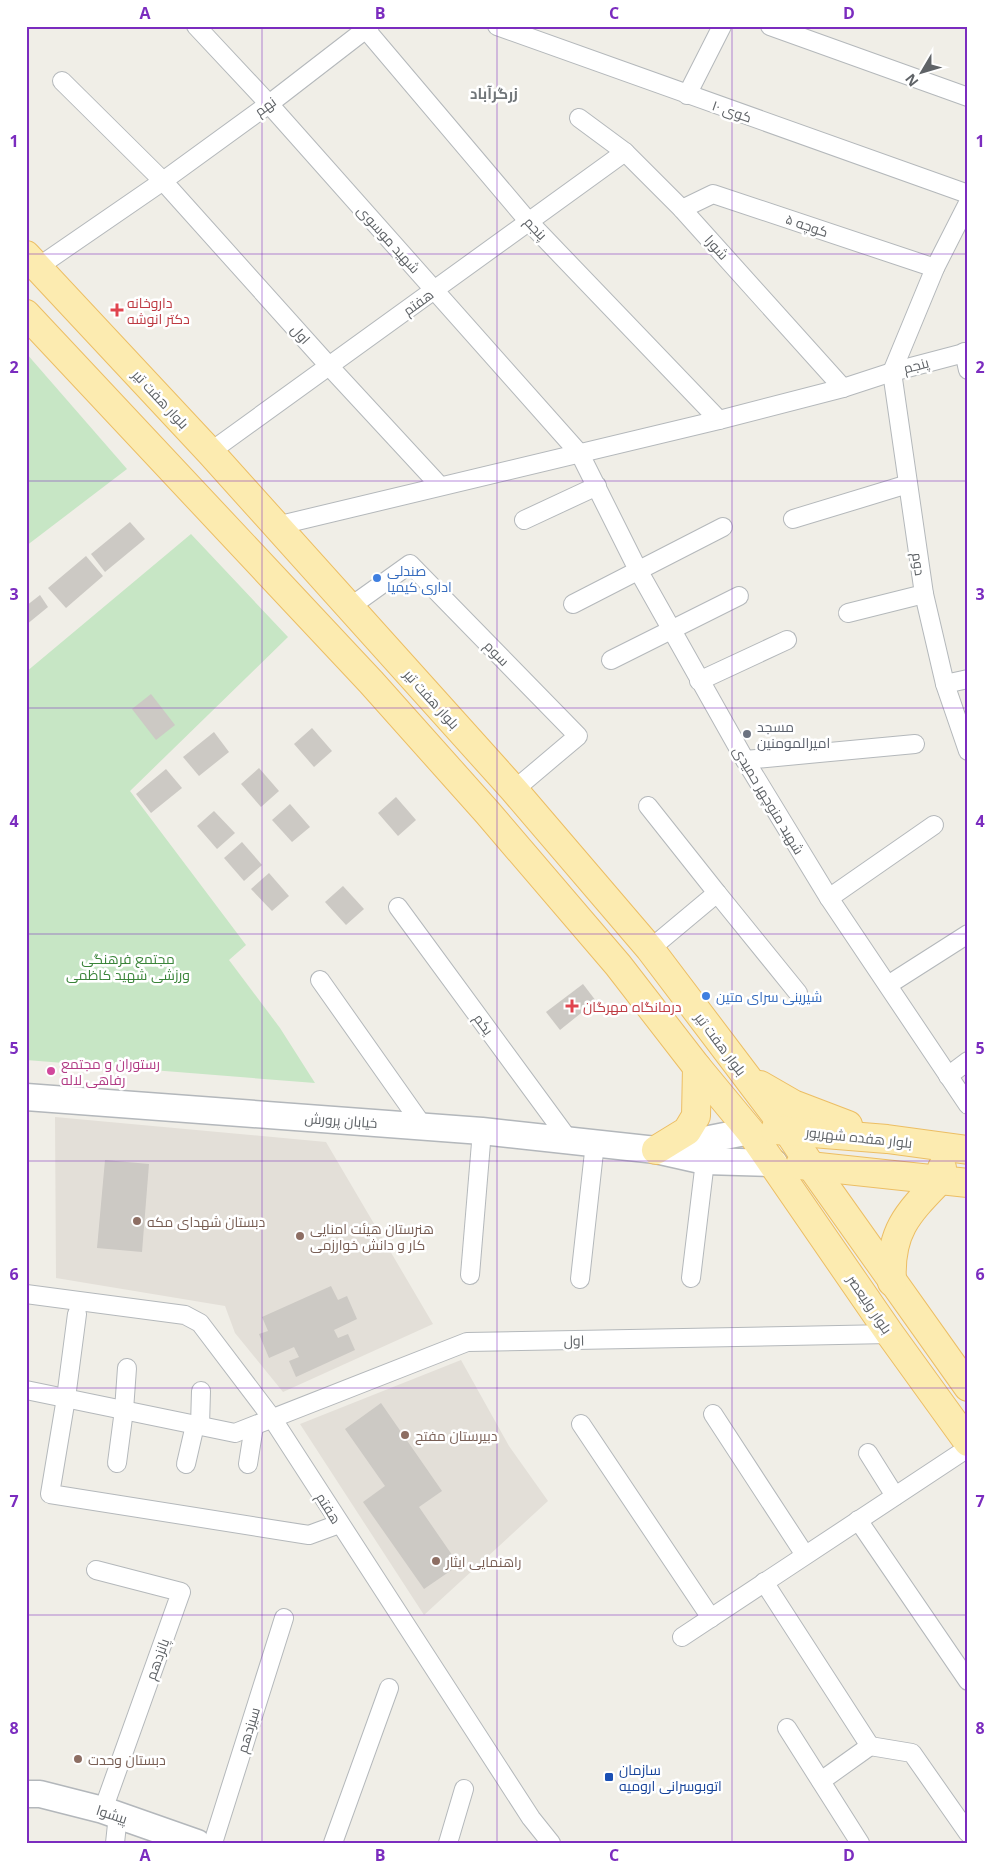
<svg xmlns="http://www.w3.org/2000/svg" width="994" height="1869" viewBox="0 0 994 1869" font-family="'Open Sans',Cairo,sans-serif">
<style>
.education{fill:#e3dfd8}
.green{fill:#c7e6c5}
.building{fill:#ccc9c4}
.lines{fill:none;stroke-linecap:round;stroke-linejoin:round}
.street-casing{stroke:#b4b8bb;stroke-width:20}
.secondary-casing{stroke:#b3b7bb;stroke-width:29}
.primary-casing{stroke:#ecbe64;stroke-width:30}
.street{stroke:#fff;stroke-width:18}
.secondary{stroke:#fff;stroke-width:26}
.primary{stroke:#fcebb0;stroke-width:28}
.grid{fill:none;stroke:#7b2cbf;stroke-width:1;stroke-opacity:0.55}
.health-dot{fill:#e0444e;stroke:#fff;stroke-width:2}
.shop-dot{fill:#3f7fe0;stroke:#fff;stroke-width:2}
.worship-dot{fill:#6b7280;stroke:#fff;stroke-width:2}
.hotel-dot{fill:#d1479c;stroke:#fff;stroke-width:2}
.education-dot{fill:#8d6e63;stroke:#fff;stroke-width:2}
.transit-dot{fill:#1a4fb4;stroke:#fff;stroke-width:2}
.labels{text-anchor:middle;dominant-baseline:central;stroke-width:5;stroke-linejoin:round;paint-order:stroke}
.street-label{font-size:14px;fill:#5f6367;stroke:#fff}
.health-label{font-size:14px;fill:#be3a42;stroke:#fff;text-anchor:start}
.shop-label{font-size:14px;fill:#366cbe;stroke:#fff;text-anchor:start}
.worship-label{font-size:14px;fill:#5b616d;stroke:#fff;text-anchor:start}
.park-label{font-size:14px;fill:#3a8439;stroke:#fff}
.hotel-label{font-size:14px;fill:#b23c85;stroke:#fff;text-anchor:start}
.education-label{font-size:14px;fill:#785e54;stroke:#fff;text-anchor:start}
.transit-label{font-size:14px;fill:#164399;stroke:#fff;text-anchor:start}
.neighbourhood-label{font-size:15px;font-weight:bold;fill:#707579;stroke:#fff}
.neatline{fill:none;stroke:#7b2cbf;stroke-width:2}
.grid-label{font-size:16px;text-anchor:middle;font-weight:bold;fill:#7b2cbf}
</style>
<rect width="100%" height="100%" fill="#f0eee7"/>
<g class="education">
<path d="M55 1117 326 1142 433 1324 283 1392 235 1333 225 1306 56 1278Z"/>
<path d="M461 1360 509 1446 548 1501 424 1615 300 1424Z"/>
</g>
<g class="green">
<path d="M26 353 127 469 26 546Z"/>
<path d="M191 534 288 637 130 791 246 945 229 960 280 1028 315 1083 26 1060V672Z"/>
</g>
<g class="building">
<path d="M130 522 145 539 105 572 91 554Z"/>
<path d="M86 556 103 576 66 608 48 588Z"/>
<path d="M40 595 48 607 26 625V606Z"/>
<path d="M151 694 175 725 156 740 132 709Z"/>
<path d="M312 728 332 751 314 767 294 744Z"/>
<path d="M214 732 229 752 199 776 183 757Z"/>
<path d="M259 768 279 791 261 807 241 784Z"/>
<path d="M166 769 182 788 151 813 136 794Z"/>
<path d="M396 797 416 820 398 836 378 813Z"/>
<path d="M290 804 310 827 292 842 272 820Z"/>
<path d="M214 811 235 833 217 849 197 826Z"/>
<path d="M242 842 262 865 244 881 224 858Z"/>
<path d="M269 873 289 896 272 911 251 889Z"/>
<path d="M343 886 364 909 346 925 325 902Z"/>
<path d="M583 984 596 1001 560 1030 546 1012Z"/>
<path d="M105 1160 149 1164 142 1252 97 1248Z"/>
<path d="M331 1286 338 1300 347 1296 357 1319 334 1330 338 1338 348 1334 355 1350 296 1377 289 1361 299 1357 294 1347 269 1358 259 1334 268 1331 262 1317Z"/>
<path d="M381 1403 442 1491 419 1507 459 1565 424 1589 363 1502 385 1486 345 1429Z"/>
</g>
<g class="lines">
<defs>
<g id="street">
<path d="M196 26 269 104 580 454 638 570 745 760 829 898 968 1105"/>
<path d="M363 26 529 222 719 420"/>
<path d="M497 26 968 194"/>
<path d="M770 26 968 97"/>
<path d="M62 81 163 181 329 366 440 486"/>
<path d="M687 95 722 26"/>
<path d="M579 118 625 152 682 209 843 388"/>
<path d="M968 203 935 268 892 372 924 594 945 684 968 751"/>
<path d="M682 209 713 194 935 268"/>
<path d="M38 267 163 181 269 104 370 26"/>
<path d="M964 352 968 370"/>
<path d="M210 452 625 152"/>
<path d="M793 519 908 484"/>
<path d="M524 520 597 486"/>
<path d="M276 526 719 420 843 388 892 372 968 352"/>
<path d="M573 604 723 527"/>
<path d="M350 607 410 564 578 736 514 790"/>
<path d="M848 613 924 594"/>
<path d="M611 660 739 596"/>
<path d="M699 681 787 640"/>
<path d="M945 684 968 679"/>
<path d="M745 760 915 744"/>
<path d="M648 806 717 893"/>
<path d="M829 898 934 825"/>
<path d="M398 907 569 1140"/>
<path d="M650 949 717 893 798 993"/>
<path d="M320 980 423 1126"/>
<path d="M888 985 968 934"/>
<path d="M948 1076 968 1061"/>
<path d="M470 1275 482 1131"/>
<path d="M691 1278 705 1161"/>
<path d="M580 1279 595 1143"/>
<path d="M26 1294 185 1315 200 1323 272 1418 531 1818 551 1843"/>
<path d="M77 1314 66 1398 50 1494 309 1535 339 1524"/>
<path d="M26 1390 235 1433 467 1342 890 1334"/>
<path d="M713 1414 805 1555"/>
<path d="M581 1424 711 1618"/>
<path d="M200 1426 201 1391"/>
<path d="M868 1453 895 1496"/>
<path d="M117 1463 124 1410 127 1368"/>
<path d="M186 1464 195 1425"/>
<path d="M248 1464 254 1426"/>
<path d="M858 1520 968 1681"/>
<path d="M96 1570 181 1592 103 1810"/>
<path d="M764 1582 870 1746"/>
<path d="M682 1637 968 1448"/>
<path d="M787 1728 860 1843"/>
<path d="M870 1746 912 1753 968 1833"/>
<path d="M821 1781 870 1746"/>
<path d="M115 1843 118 1815"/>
<path d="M213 1843 284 1618"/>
<path d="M333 1843 389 1688"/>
<path d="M448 1843 464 1789"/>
</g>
<g id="secondary">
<path d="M26 1097 482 1131 656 1150 705 1161 774 1163"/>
<path d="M664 1148 750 1131"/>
<path d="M26 1794H40L103 1810 197 1843"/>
</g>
<g id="primary">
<path d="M26 255 210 452 514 790 650 949 787 1130 811 1166 968 1387"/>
<path d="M26 314 371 682 487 812 618 965 697 1067 750 1131 890 1334 968 1442"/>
<path d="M760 1085 793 1104 848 1125"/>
<path d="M775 1130 887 1139 968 1150"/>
<path d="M656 1150 687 1131 696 1116 697 1067"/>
<path d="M800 1165 968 1183"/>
<path d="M892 1282C889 1231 908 1213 941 1179L942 1168"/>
</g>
</defs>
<use href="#street" class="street-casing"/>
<use href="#secondary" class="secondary-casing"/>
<use href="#primary" class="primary-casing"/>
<use href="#street" class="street"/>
<use href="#secondary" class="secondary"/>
<use href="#primary" class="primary"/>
</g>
<path class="grid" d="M262 26V1843M497 26V1843M732 26V1843M26 254H968M26 481H968M26 708H968M26 934H968M26 1161H968M26 1388H968M26 1615H968"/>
<g class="health-dot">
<path d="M114.5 302.5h5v5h5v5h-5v5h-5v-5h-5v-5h5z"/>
<path d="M569.5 998.5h5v5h5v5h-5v5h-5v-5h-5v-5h5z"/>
</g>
<g class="shop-dot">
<circle cx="377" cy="578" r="5"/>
<circle cx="706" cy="996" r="5"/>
</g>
<circle class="worship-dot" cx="747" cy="734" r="5"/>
<circle class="hotel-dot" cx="51" cy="1071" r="5"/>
<g class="education-dot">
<circle cx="137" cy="1221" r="5"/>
<circle cx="300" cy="1236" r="5"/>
<circle cx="405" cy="1435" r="5"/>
<circle cx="436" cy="1561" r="5"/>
<circle cx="78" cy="1759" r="5"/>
</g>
<rect class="transit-dot" x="604" y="1772" width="10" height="10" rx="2.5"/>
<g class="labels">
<g class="street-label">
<text transform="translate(265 106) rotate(-36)">نهم</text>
<text transform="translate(732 111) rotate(19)">کوی ۱۰</text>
<text transform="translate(807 225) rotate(19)">کوچه ۵</text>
<text transform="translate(536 228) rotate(47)">پنجم</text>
<text transform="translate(389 239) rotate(48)">شهید موسوی</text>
<text transform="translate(717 247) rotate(48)">شورا</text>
<text transform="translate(418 302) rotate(-36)">هفتم</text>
<text transform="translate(301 334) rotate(48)">اول</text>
<text transform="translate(916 365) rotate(-15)">پنجم</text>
<text transform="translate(161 399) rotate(47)">بلوار هفت تیر</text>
<text transform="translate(919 564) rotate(82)">دوم</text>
<text transform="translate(497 653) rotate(46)">سوم</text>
<text transform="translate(432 699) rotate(48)">بلوار هفت تیر</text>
<text transform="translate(769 800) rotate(59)">شهبد منوچهر حمیدی</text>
<text transform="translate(484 1024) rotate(54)">یکم</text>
<text transform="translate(721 1044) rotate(53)">بلوار هفت تیر</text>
<text transform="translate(341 1120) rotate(4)">خیابان پرورش</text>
<text transform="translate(859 1137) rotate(6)">بلوار هفده شهریور</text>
<text transform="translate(870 1304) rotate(56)">بلوار ولیعصر</text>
<text transform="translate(574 1340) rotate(-1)">اول</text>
<text transform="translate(329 1508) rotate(58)">هفتم</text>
<text transform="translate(157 1659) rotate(-70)">پانزدهم</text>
<text transform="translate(248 1730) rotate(-73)">سیزدهم</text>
<text transform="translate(112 1814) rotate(18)">پیشوا</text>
</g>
<g class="health-label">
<text x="127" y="302">داروخانه<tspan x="127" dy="16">دکتر انوشه</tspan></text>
<text x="583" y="1006">درمانگاه مهرگان</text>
</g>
<g class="shop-label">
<text x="387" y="570">صندلی<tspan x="387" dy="16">اداری کیمیا</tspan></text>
<text x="716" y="996">شیرینی سرای متین</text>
</g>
<g class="worship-label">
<text x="757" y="726">مسجد<tspan x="757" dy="16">امیرالمومنین</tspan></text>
</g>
<g class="park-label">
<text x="128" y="958">مجتمع فرهنگی<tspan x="128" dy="16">ورزشی شهید کاظمی</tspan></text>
</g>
<g class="hotel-label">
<text x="61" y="1063">رستوران و مجتمع<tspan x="61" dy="16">رفاهی لاله</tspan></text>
</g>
<g class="education-label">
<text x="147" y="1221">دبستان شهدای مکه</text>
<text x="310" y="1228">هنرستان هیئت امنایی<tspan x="310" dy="16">کار و دانش خوارزمی</tspan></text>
<text x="415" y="1435">دبیرستان مفتح</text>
<text x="446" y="1561">راهنمایی ایثار</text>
<text x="88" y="1759">دبستان وحدت</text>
</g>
<g class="transit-label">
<text x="619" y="1769">سازمان<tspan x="619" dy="16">اتوبوسرانی ارومیه</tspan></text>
</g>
<g class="neighbourhood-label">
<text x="494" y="93">زرگرآباد</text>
</g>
</g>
<rect width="994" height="1869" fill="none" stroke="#ffffff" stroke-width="55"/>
<g transform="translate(922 72) rotate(232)" stroke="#ffffff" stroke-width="4" paint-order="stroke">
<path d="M0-4L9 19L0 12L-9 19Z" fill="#5f6367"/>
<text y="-8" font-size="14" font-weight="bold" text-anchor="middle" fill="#5f6367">N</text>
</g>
<rect x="28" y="28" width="938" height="1814" class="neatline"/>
<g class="grid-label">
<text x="145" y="19">A</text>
<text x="380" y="19">B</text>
<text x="614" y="19">C</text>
<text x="849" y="19">D</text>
<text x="14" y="147">1</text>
<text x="980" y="147">1</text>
<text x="14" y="373">2</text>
<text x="980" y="373">2</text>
<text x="14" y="600">3</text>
<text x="980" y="600">3</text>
<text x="14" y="827">4</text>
<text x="980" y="827">4</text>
<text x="14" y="1054">5</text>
<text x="980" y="1054">5</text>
<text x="14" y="1280">6</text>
<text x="980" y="1280">6</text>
<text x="14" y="1507">7</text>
<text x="980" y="1507">7</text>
<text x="14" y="1734">8</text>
<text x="980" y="1734">8</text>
<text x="145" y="1861">A</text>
<text x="380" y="1861">B</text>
<text x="614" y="1861">C</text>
<text x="849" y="1861">D</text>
</g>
</svg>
